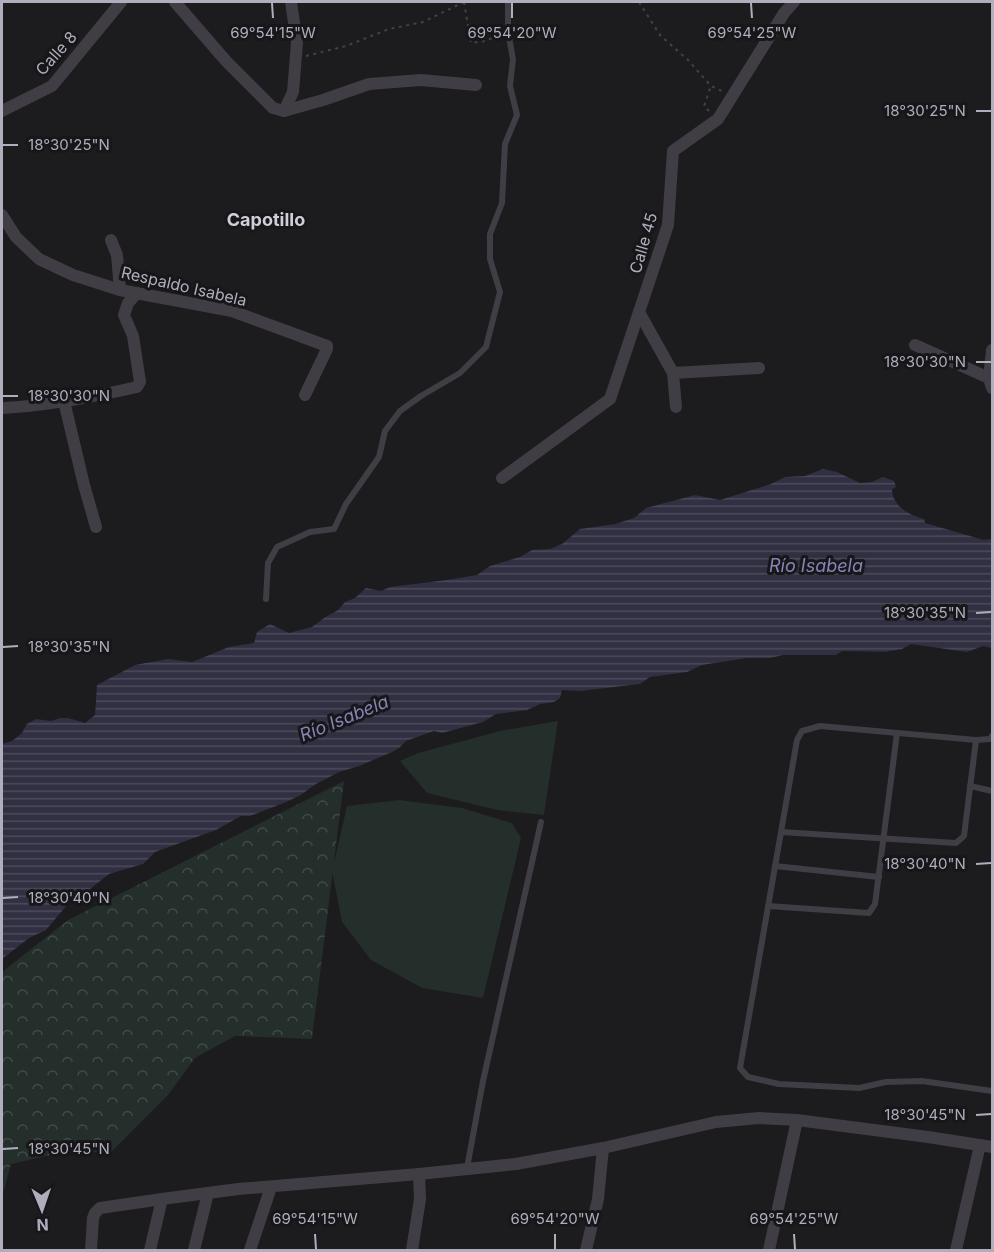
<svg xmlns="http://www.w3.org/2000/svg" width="994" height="1252" viewBox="0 0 994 1252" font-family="Inter,sans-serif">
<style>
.forest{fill:url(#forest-crowns)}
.pitch{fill:#242e2b}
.water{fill:url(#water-rules)}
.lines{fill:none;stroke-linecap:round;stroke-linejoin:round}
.path{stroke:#434149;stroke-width:2;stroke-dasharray:3 4.5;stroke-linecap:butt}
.lane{stroke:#403d44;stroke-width:6}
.street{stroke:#403d44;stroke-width:12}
.ticks{fill:none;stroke:#b0adbd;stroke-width:2}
.labels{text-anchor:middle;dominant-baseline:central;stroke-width:6;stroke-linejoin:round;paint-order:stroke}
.street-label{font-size:16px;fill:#b0adbd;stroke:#171618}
.neighbourhood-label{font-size:18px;font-weight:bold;fill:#d1ced9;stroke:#171618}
.water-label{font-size:18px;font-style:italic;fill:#8384b8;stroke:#171618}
.ticks-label{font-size:15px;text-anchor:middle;fill:#b0adbd;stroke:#171618;stroke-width:6;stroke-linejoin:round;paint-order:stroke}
</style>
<defs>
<pattern id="forest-crowns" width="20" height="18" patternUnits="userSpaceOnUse" patternTransform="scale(1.5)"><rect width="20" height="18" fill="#242e2b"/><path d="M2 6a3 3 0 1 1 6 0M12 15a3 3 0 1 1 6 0" fill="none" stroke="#414a48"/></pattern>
<pattern id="water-rules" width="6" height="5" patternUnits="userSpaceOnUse" patternTransform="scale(1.5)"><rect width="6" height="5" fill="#303042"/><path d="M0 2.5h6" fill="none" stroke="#4b4b5b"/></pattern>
</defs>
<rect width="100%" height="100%" fill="#1c1b1d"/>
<path class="forest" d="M344 781 312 1039 235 1036 195 1058 168 1095 109 1154 73 1150 11 1164 2 1197V972L68 920Z"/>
<g class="pitch">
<path d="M558 721 544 815 497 810 427 793 400 761 418 753 500 731Z"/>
<path d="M399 800 462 808 512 823 521 838 483 998 422 988 371 960 342 922 332 871 347 806Z"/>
</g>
<path class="water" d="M823 469 837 472 860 483 872 482 883 477 894 481 896 487 892 489C892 506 909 515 924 519L925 523 984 540 992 539V648L983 646 967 652 911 644 902 649 885 652 842 651 836 655H783L770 658H747L702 665 687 672 650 677 640 684 580 691 562 690 560 698 554 702 540 704 527 710 496 714 483 722 442 733 434 731 406 741 399 748 392 752 359 766 339 772 316 784 299 796 286 802 250 816H241L216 830 155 852 143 864 109 874 90 889 72 899 46 930 29 938 2 959V744L12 741 22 733 27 724 36 719 51 721 60 718H68L85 723 95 715 97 685 135 665 168 659 192 662 229 647 254 643 257 632 270 624 289 633 312 627 324 618 338 610 345 602 355 598 366 588 381 591 390 587 447 580 477 575 490 566 520 557 532 550 550 549 562 544 580 529 615 524 634 518 646 508 695 495 720 500 771 484 785 477 805 476Z"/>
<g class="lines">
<g class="path">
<path d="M464 2 471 43 485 41 500 35"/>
<path d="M639 2 660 35 688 60 711 86 722 91"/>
<path d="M306 56 346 46 389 29 423 22 464 2"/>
<path d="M709 111 704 106 711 86"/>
</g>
<g class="lane">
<path d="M266 599 268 563 277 547 310 532 334 529 346 504 379 457 385 431 400 411 421 396 460 373 486 347 500 292 490 259V234L502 203 505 144 517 115 510 86 513 59 508 32V2"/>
<path d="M992 736 990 739 976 740 820 726 802 731 797 740 740 1068 748 1077 779 1084 859 1088 886 1082 922 1081 992 1091"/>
<path d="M970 786 992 791"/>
<path d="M781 832 956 843 964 836 976 740"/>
<path d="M775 866 879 877"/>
<path d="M768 906 869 913 875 904 897 733"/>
<path d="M467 1168 483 1081 541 822"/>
</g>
<g class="street">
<path d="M175 2 226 61 273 108 284 111 323 100 369 84 421 80 476 85"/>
<path d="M2 111 52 86 121 2"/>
<path d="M284 111 293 92 297 43 291 2"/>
<path d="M2 215 16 237 39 259 73 275 120 290 232 311 327 346V349L305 395"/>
<path d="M111 240 117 255 120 290"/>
<path d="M639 312 673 373 759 368"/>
<path d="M915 345 989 378"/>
<path d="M992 350 989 378 992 388"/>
<path d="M673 373 676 407"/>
<path d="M64 401 84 485 96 527"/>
<path d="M2 408C47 406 93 397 137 387L140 382 133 336 124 315 128 303 137 293"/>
<path d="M502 478 610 399 668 225 673 151 718 119 784 13 794 2"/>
<path d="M91 1250 93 1218 95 1213 100 1208 162 1199 238 1189 419 1174 516 1164 603 1148 716 1122 759 1118 797 1120 928 1137 992 1147"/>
<path d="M150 1250 162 1199"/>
<path d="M194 1250 208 1193"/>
<path d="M250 1250 271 1187"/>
<path d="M412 1250 420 1199 419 1174"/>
<path d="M586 1250 598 1199 603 1148"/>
<path d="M769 1250 797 1120"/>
<path d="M956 1250 980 1145"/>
</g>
</g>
<path class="ticks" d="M272 3 273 18M512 3V18M751 3 752 18M976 111H991M3 145H18M976 362H991M3 396H18M976 613 991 612M3 647 18 646M976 864 991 863M3 898 18 897M976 1115 991 1114M3 1149 18 1148M315 1234 316 1249M555 1234V1249M794 1234 795 1249"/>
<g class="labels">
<g class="street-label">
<text transform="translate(56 53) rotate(-48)">Calle 8</text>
<text transform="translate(643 243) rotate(-74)">Calle 45</text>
<text transform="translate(184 286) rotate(13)">Respaldo Isabela</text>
</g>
<g class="neighbourhood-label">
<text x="266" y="219">Capotillo</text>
</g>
<g class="water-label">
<text x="816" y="565">Río Isabela</text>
<text transform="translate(344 718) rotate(-22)">Río Isabela</text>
</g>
</g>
<g class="ticks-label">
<text x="273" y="38">69°54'15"W</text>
<text x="512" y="38">69°54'20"W</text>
<text x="752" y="38">69°54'25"W</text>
<text x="925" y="116">18°30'25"N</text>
<text x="69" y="150">18°30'25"N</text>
<text x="925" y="367">18°30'30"N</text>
<text x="69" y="401">18°30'30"N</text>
<text x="925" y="618">18°30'35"N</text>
<text x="69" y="652">18°30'35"N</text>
<text x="925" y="869">18°30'40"N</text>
<text x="69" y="903">18°30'40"N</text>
<text x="925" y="1120">18°30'45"N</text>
<text x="69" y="1154">18°30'45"N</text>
<text x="315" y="1224">69°54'15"W</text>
<text x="555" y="1224">69°54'20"W</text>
<text x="794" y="1224">69°54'25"W</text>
</g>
<rect width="994" height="1252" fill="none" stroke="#b0adbd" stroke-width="6"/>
<g transform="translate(42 1210) rotate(178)" stroke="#171618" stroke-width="4.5" paint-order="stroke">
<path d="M0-4.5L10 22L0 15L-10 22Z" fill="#b0adbd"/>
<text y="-9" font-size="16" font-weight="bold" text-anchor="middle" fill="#b0adbd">N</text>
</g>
</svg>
